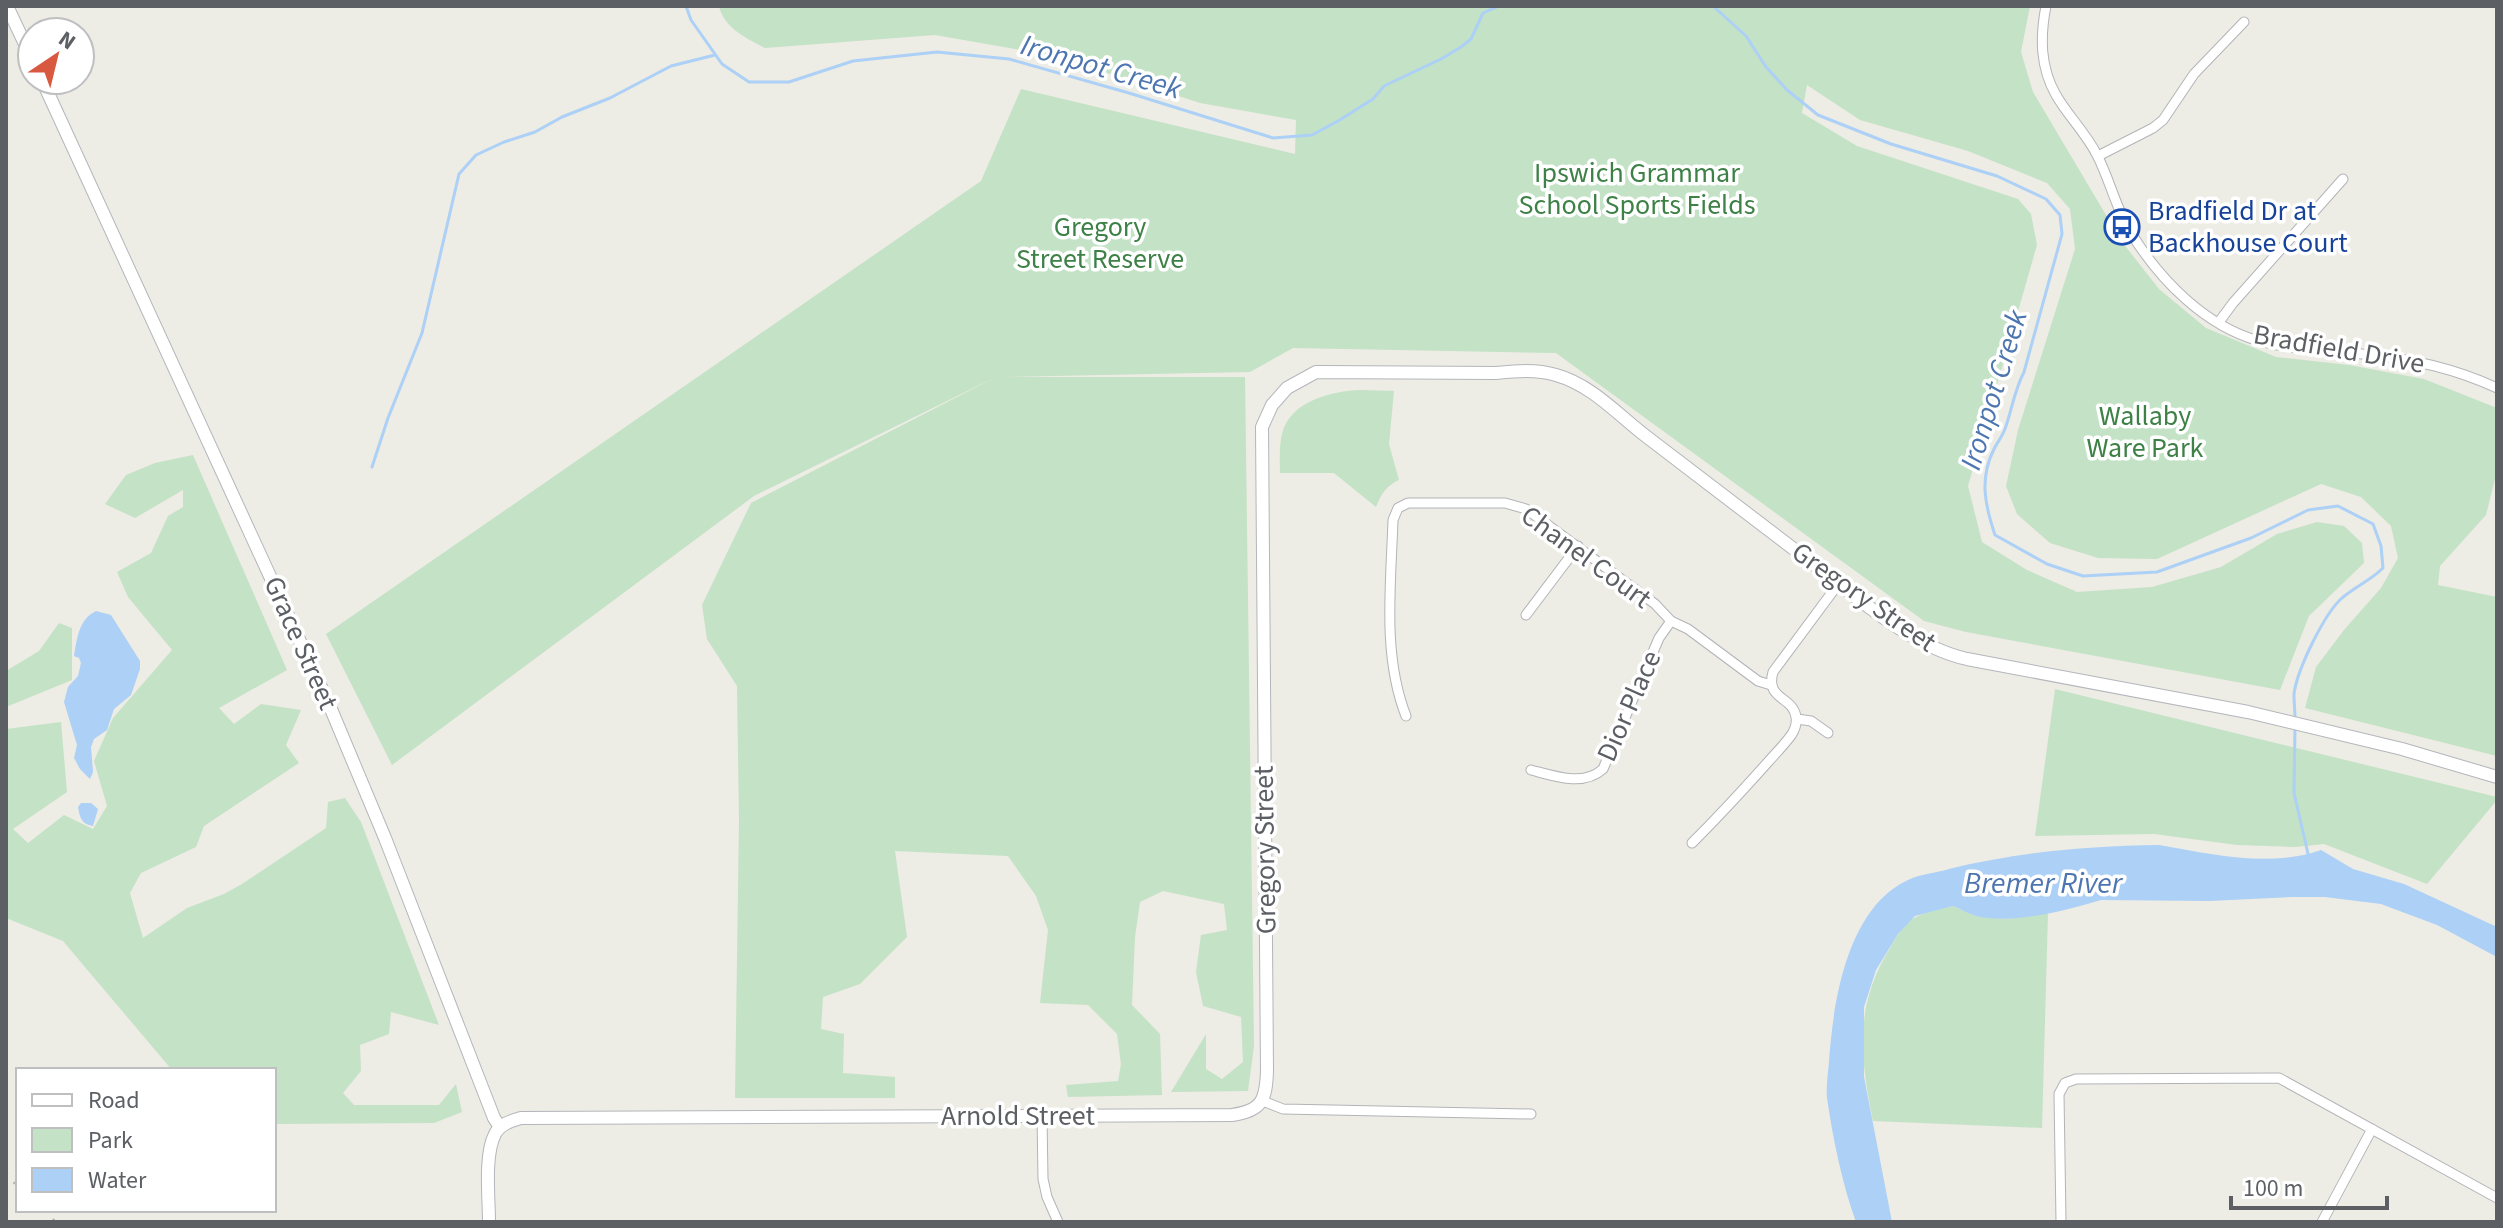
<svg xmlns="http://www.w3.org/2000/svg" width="2503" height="1228" viewBox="0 0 2503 1228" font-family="'Source Sans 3',sans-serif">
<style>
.green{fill:#c4e2c6}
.water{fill:#acd0f6}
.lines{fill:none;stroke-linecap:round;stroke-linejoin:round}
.stream{stroke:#acd0f6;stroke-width:3}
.street-casing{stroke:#b2b4b8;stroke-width:11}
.secondary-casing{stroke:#b3b6bb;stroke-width:14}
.street{stroke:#fff;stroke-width:9}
.secondary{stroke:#fff;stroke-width:12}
.rail{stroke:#b3b3b4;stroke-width:3;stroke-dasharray:2 10;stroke-linecap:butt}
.labels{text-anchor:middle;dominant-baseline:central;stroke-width:7;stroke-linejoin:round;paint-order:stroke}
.park-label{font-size:28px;fill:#3e8147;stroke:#fff}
.transit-label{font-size:28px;fill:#164399;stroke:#fff;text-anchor:start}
.street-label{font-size:28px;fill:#5c5f64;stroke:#fff}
.water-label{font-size:30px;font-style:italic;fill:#4d75b0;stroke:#fff}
</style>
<rect width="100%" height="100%" fill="#edece5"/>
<g class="green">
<path d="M719 6H2030L2021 52 2033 92 2122 242 2159 289 2206 328 2276 357 2349 365 2424 379 2497 408V471L2486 515 2440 566 2438 585 2497 597V756L2305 708 2316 667 2344 630 2381 588 2398 558 2391 526 2361 497 2321 484 2157 559 2098 558 2050 543 2017 514 2006 486 2018 430 2075 249 2070 209 2047 183 1968 151 1860 120 1807 85 1802 113 1857 146 2018 199 2031 214 2037 245 1968 486 1982 542 2027 570 2077 592 2152 587 2221 567 2277 534 2317 522 2344 526 2362 543 2364 563 2309 616 2280 690 1966 632 1924 621 1556 353 1293 348 1250 372 1006 377H1245L1254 1046 1248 1091 1171 1092 1206 1034V1069L1222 1079 1243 1062 1241 1017 1203 1006 1196 972 1201 935 1227 930 1224 904 1163 891 1140 902 1135 937 1132 1005 1160 1034 1162 1095 1068 1097 1066 1085 1118 1081 1121 1064 1117 1034 1088 1005 1040 1003 1048 930 1036 896 1008 856 895 851 907 937 860 984 823 997 821 1029 844 1034 843 1073 895 1077V1098H735L739 820 737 686 707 639 702 605 751 503 996 377 754 496 392 765 326 634 981 181 1021 89 1295 154 1296 120 1200 103 1055 56 935 35 765 48C746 38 724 28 719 6Z"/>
<path d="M1360 390 1394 391 1389 444 1399 480C1386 486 1381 494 1376 507L1334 473H1280C1280 460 1279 446 1282 434 1290 401 1332 391 1360 390Z"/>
<path d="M193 455 287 670 219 708 234 724 261 704 301 710 286 745 299 763 204 826 196 847 141 873 130 893 143 938 187 908 224 894 242 884 326 828 328 802 345 798 361 822 439 1025 391 1012 389 1034 360 1045 361 1071 343 1093 354 1105H439L456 1084 462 1112 434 1123 274 1124V1070H172L63 941 6 918V729L61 722 67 792 13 829 28 843 64 815 93 829 107 806 94 761 113 718 172 650 128 597 117 572 151 553 168 516 183 507V490L135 518 105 504 126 475 155 463Z"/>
<path d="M59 623 72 628V680L6 707V671L39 651Z"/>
<path d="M2055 689 2497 797V800L2427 884 2324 844 2295 847 2237 845 2154 834 2035 836Z"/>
<path d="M1953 906 1976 916 2006 919 2048 913 2042 1128 1873 1121C1860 1056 1854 1007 1890 948 1896 937 1906 921 1918 916 1929 911 1942 909 1953 906Z"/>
</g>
<g class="water">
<path d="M96 611 111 615 140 661V669L131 695 114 709 107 730 94 739 91 747 93 772 90 779 80 769 74 758 77 745 64 702 68 687 78 676 81 663 79 658 74 656C77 638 79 619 96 611Z"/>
<path d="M81 803H91L98 809 93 826C82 824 80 819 78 807Z"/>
<path d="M2159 845C2210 854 2271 868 2321 850L2353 869 2404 884 2497 927V957L2437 925 2381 904 2325 897H2292L2209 901 2101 900C2069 910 2009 925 1976 916 1969 914 1961 909 1953 906L1915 916 1898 934 1876 970 1864 1007V1077L1892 1222H1856C1842 1183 1833 1139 1827 1098 1826 1086 1828 1073 1829 1062 1833 1003 1847 908 1908 880 1920 874 1936 873 1949 869 2018 852 2088 846 2159 845Z"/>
</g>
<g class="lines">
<g class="stream">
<path d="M686 6 691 20 722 64 749 82H789L853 61 937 52 1009 59 1129 93 1273 138 1312 135 1338 121 1373 99 1384 86 1441 59 1461 47 1471 39 1483 13 1499 6"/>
<path d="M1713 6 1746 36 1766 67 1787 90 1818 115 1891 144 1997 176 2046 199 2060 215 2062 234 2024 372C2015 389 2012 408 2006 426 2004 434 1998 441 1994 449 1979 479 1985 505 1995 535L2047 564 2083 576 2157 572 2251 538 2308 510 2338 506 2373 524 2381 546 2383 568C2371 580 2355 587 2342 598 2324 614 2297 670 2294 694 2294 703 2295 711 2295 720"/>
<path d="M372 467 388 418 422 333 459 174 476 155 504 142 535 132 562 117 610 98 671 66 715 55"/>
<path d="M2295 727 2294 793 2309 858"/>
</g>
<defs>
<g id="street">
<path d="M2046 6C2040 37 2040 67 2056 95 2068 116 2086 133 2097 155 2110 180 2116 209 2131 233 2160 280 2205 326 2259 341 2293 350 2328 350 2362 354 2409 358 2454 368 2497 388"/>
<path d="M2098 156 2153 128 2163 120 2194 74 2244 22"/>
<path d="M2219 322 2233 303 2343 179"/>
<path d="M1526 615 1578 546"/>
<path d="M1406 716C1382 655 1391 584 1393 520L1398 508 1408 503H1505L1526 509 1655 604 1671 621 1688 629 1758 681 1771 685"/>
<path d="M1797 719 1811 721 1828 733"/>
<path d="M1531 770C1554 776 1583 787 1603 769L1659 638 1671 621"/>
<path d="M1692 843C1718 817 1743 790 1768 762 1776 753 1785 744 1792 734 1795 729 1797 723 1796 717 1793 696 1765 700 1773 672L1839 583"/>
<path d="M1263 1101 1283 1109 1531 1114"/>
<path d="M1042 1116 1043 1179 1047 1197 1058 1222"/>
<path d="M2061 1222 2059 1094 2065 1083 2076 1079 2279 1078 2497 1198"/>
<path d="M2322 1222 2372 1129"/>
</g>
<g id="secondary">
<path d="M7 6 32 59"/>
<path d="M42 80 331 709 385 838 494 1118 500 1127"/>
<path d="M489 1222C489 1198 484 1155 495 1134 500 1124 511 1121 521 1118L1232 1115C1262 1111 1266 1100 1267 1071L1262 427 1272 405 1287 388 1316 372 1496 373C1516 371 1536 369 1556 375 1592 385 1618 415 1647 437 1702 479 1757 521 1812 563 1857 597 1912 647 1967 659L2248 712 2402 749 2497 777"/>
</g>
</defs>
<use href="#street" class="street-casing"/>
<use href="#secondary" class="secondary-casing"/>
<use href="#street" class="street"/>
<use href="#secondary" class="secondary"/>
<g class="rail">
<path d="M6 1173 18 1187"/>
<path d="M45 1210 55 1222"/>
</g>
</g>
<defs>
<symbol id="bus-ring" viewBox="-11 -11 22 22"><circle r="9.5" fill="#fff" stroke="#1a4fb4" stroke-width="1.5"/><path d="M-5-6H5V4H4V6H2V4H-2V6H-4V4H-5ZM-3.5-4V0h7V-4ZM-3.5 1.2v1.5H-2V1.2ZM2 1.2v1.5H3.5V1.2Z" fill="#1a4fb4"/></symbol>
</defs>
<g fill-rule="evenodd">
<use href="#bus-ring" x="2102" y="207" width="40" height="40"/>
</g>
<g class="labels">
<g class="park-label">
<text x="1637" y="173">Ipswich Grammar<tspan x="1637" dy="32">School Sports Fields</tspan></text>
<text x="1100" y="227">Gregory<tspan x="1100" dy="32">Street Reserve</tspan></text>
<text x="2145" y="416">Wallaby<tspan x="2145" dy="32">Ware Park</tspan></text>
</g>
<g class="transit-label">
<text x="2148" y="211">Bradfield Dr at<tspan x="2148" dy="32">Backhouse Court</tspan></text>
</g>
<g class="street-label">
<text transform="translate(2339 349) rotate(10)">Bradfield Drive</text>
<text transform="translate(1586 557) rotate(36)">Chanel Court</text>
<text transform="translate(1864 597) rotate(35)">Gregory Street</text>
<text transform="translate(301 643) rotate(66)">Grace Street</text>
<text transform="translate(1629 706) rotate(-66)">Dior Place</text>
<text transform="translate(1265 850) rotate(-91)">Gregory Street</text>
<text x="1018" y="1116">Arnold Street</text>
</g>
<g class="water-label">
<text transform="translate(1101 67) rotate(16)">Ironpot Creek</text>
<text transform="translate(1994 390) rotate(-73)">Ironpot Creek</text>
<text x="2043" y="883">Bremer River</text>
</g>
</g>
<rect width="2503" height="1228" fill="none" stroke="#5c5f64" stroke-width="16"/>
<rect x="16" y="1068" width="260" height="144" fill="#ffffff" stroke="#bebfc1" stroke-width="2"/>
<rect x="32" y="1094" width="40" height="12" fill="#ffffff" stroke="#bebfc1" stroke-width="2"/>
<text x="88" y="1108" font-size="24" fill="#5c5f64">Road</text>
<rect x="32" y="1128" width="40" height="24" fill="#c4e2c6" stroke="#bebfc1" stroke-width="2"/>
<text x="88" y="1148" font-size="24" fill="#5c5f64">Park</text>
<rect x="32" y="1168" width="40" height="24" fill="#acd0f6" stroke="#bebfc1" stroke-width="2"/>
<text x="88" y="1188" font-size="24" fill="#5c5f64">Water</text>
<g transform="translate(56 56) rotate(35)"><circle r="38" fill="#ffffff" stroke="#bebfc1" stroke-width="2"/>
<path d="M0-6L14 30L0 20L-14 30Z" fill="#d85940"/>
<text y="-12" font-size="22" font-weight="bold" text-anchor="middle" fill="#5c5f64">N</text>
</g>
<path d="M2231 1196v12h156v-12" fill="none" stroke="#5c5f64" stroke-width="4"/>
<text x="2243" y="1196" font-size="24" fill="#5c5f64" stroke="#ffffff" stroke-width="6" paint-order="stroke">100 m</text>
</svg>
